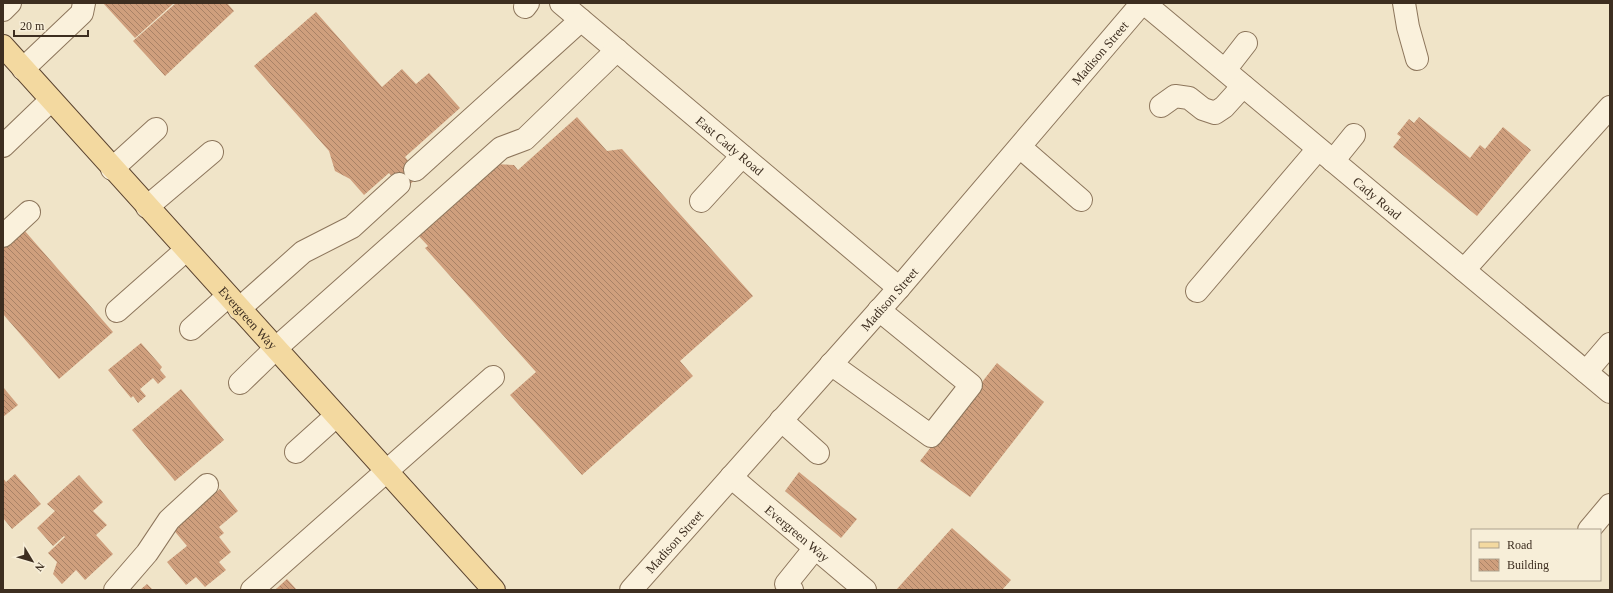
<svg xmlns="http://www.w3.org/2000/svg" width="1613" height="593" viewBox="0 0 1613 593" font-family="Georgia,serif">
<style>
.building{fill:url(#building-back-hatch)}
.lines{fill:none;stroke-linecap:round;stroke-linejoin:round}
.minor-casing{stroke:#8d765c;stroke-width:24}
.major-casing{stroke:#5b4430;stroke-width:24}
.minor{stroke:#faf1dc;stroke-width:22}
.major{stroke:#f3d9a0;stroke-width:22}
.labels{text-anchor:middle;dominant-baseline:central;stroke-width:3;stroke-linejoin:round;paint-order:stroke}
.street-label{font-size:13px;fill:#3d2e20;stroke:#f7eed8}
</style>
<defs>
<pattern id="building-back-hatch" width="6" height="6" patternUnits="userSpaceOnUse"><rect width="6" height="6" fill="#cf9f7d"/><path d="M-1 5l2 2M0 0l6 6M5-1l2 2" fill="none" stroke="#a98266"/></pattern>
</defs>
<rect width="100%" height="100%" fill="#f0e4c8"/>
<g class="building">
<path d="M103 3H174L135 38Z"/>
<path d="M176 3H227L234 11 165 76 133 41Z"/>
<path d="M316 12 382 87 402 69 416 84 429 73 460 108 405 157 420 175 404 190 389 173 364 195 350 179 335 171 329 151 254 66Z"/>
<path d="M577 117 607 151 622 149 753 296 680 361 693 376 582 475 510 395 536 372 425 248 428 246 416 233 495 164 514 165 518 170Z"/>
<path d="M1419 117 1470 158 1480 145 1485 149 1503 127 1531 150 1477 216 1393 147 1401 137 1397 134 1409 119 1414 123Z"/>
<path d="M24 230 113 332 59 379 3 314V248Z"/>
<path d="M141 343 162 367 160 370 166 377 158 384 153 378 140 389 146 396 138 403 133 396 131 398 108 370Z"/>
<path d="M997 363 1044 402 970 497 920 461Z"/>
<path d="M3 387 18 405 3 417Z"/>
<path d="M181 389 224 440 175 481 132 430Z"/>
<path d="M799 472 857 519 841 538 785 491Z"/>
<path d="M15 474 41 504 12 529 3 518V478L6 482Z"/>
<path d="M79 475 103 502 93 511 107 525 96 535 113 554 85 580 76 570 62 584 53 574 57 562 48 553 65 537 64 536 53 546 37 528 55 511 47 504Z"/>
<path d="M220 489 238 511 219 527 224 533 219 537 231 552 219 562 226 570 205 587 196 577 186 585 167 562 187 546 172 528Z"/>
<path d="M952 528 1011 580 1002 590H896Z"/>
<path d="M287 579 297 590H275Z"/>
<path d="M147 584 153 590H140Z"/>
</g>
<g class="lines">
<defs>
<g id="minor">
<path id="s1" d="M561 3 899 288"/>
<path id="s2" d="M1144 3 1610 392"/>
<path d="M1404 3 1408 27 1417 59"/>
<path d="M525 7 528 3"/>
<path d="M3 10 10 3"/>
<path d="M23 69 82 13 84 3"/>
<path d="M1225 70 1246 43"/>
<path d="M1161 106 1175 96 1189 98 1203 109 1215 113 1224 107 1243 86"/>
<path d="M3 146 51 100"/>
<path d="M1020 147 1081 200"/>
<path d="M1333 161 1354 135"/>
<path d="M112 169 156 129"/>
<path d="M415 170 581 20"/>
<path d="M701 201 742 156"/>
<path d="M147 207 212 152"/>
<path d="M3 236 29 212"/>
<path d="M1464 270 1610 107"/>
<path d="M1197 291 1318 149"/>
<path d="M239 309 303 252 352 227 399 184"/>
<path d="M117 311 186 250"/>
<path d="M191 329 228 296"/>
<path d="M831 364 931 436 971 385 879 310"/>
<path d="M1586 372 1610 344"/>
<path d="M240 383 275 349 501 148 525 139 617 50"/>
<path d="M781 420 818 453"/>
<path d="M296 452 336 416"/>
<path id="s3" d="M731 477 865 590"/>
<path d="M1589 530 1610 505"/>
<path d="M115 590 147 553 169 520 207 485"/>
<path d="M252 590 493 377"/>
<path id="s4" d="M631 590 899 288 1142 3"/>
<path d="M792 590 786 584 815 548"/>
</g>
<g id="major">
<path id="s5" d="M3 46 494 590"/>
</g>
</defs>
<use href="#minor" class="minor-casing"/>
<use href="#major" class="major-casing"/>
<use href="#minor" class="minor"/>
<use href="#major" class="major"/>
</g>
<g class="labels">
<g class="street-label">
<text stroke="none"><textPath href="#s4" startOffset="713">Madison Street</textPath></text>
<text stroke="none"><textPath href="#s1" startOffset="221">East Cady Road</textPath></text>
<text stroke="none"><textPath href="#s2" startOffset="304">Cady Road</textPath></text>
<text stroke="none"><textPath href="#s4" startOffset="389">Madison Street</textPath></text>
<text stroke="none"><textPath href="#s5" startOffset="366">Evergreen Way</textPath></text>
<text stroke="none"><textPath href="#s3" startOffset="87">Evergreen Way</textPath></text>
<text stroke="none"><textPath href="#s4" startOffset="65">Madison Street</textPath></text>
</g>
</g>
<rect width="1613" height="593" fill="none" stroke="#3d2e20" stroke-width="8"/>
<rect x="1471" y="529" width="130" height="52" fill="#f7eed8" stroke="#ada18e"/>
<rect x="1479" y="542" width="20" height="6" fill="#f3d9a0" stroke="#ada18e"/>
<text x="1507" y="549" font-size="12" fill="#3d2e20">Road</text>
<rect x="1479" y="559" width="20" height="12" fill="url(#building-back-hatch)" stroke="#ada18e"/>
<text x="1507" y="569" font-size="12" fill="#3d2e20">Building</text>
<g transform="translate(32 561) rotate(128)" stroke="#f7eed8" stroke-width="3" paint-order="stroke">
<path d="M0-3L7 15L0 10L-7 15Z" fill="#3d2e20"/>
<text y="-6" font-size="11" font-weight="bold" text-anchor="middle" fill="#3d2e20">N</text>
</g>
<path d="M14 30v6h74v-6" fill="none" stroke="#3d2e20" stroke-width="2"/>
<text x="20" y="30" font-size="12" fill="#3d2e20" stroke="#f7eed8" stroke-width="3" paint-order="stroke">20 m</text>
</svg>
